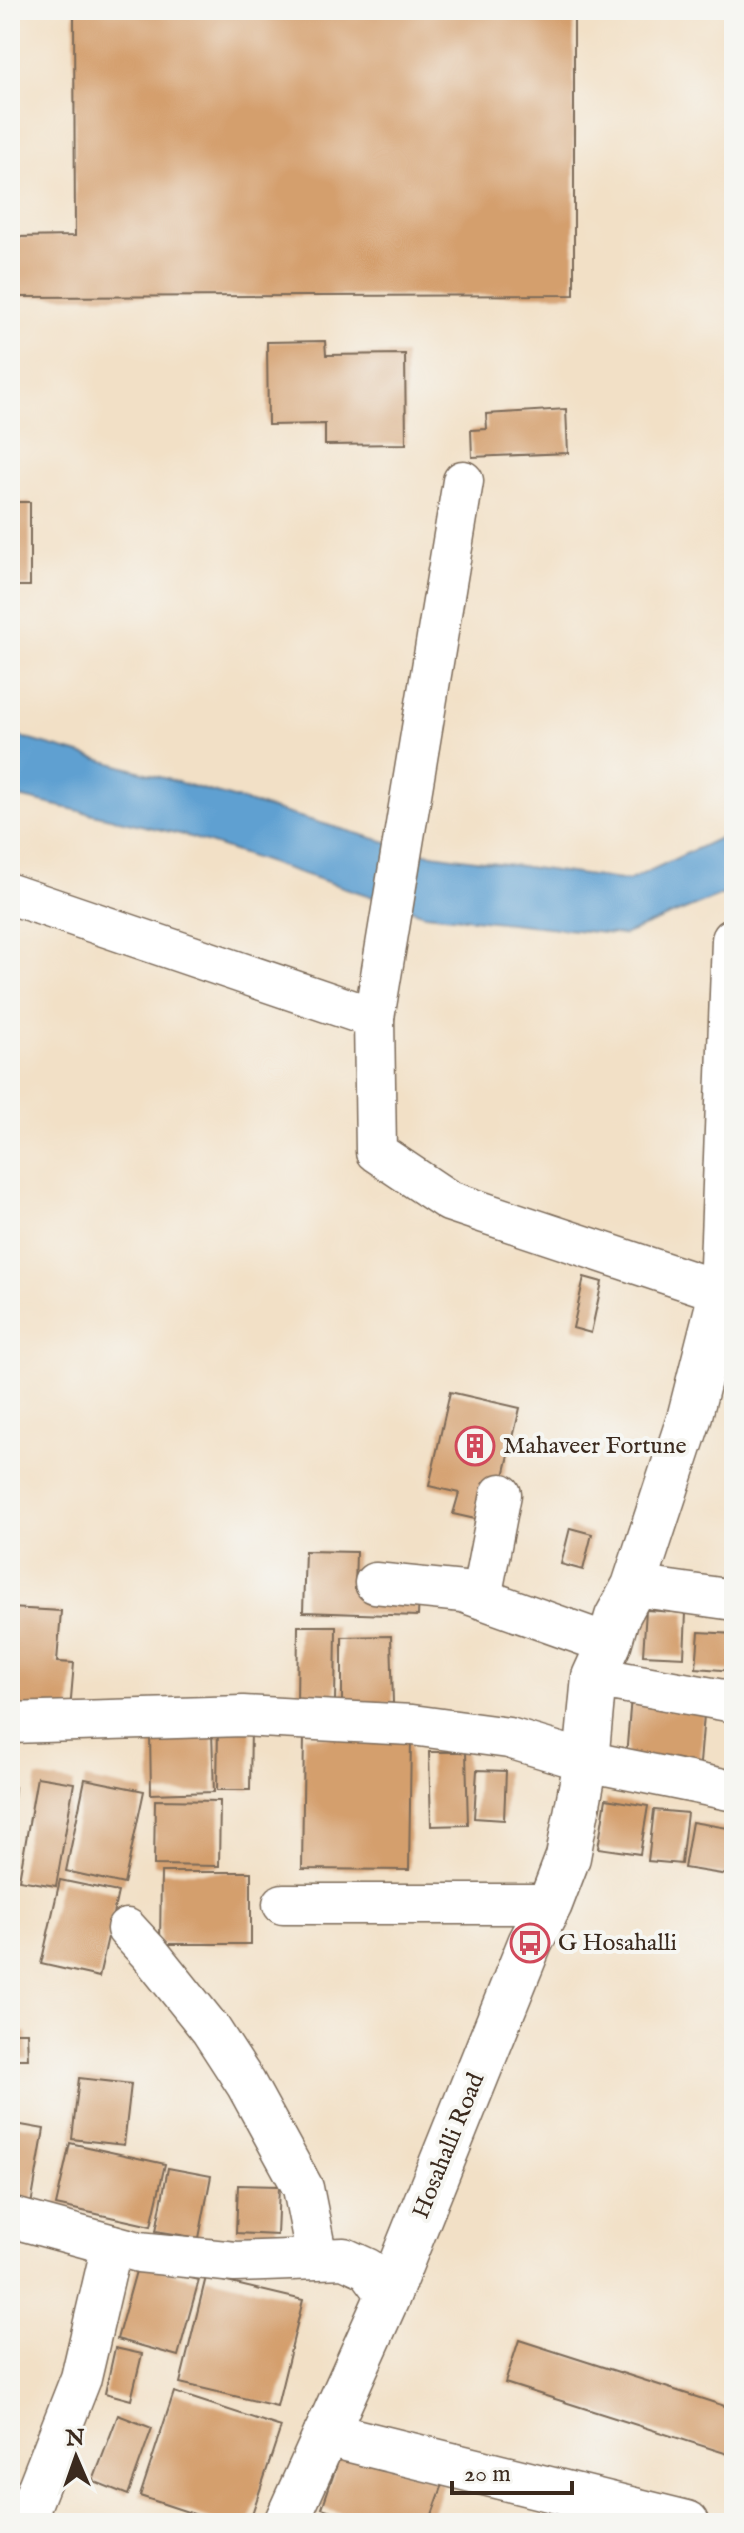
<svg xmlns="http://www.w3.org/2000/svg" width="744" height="2533" viewBox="0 0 744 2533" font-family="'IM FELL English',serif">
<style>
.water{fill:#5ea0d1;stroke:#4c6578;stroke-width:2}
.building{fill:#d49f6d}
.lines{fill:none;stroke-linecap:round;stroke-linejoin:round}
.minor-casing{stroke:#7b6a59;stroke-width:43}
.tertiary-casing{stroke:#7b6a59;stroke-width:47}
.minor{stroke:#fff;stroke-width:40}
.tertiary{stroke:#fff;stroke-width:44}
.labels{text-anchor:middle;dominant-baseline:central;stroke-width:8;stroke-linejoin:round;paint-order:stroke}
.poi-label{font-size:24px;fill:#3b2a1e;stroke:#f6f6f2;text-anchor:start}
.street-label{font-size:24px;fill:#3b2a1e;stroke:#f6f6f2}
</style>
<rect width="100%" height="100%" fill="#f6f6f2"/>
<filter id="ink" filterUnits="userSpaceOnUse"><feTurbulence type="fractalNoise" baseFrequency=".0125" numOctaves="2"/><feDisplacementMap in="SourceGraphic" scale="16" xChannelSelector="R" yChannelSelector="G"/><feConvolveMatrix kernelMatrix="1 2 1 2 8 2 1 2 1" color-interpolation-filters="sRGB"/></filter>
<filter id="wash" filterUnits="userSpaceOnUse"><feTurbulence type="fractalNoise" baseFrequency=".006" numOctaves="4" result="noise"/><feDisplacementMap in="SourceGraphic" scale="32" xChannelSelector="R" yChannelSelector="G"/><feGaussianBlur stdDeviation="1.8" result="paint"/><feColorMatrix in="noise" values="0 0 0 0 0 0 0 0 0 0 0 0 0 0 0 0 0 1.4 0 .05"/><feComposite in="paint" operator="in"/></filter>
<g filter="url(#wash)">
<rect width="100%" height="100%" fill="#f2e0c6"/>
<path class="water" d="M10 734 425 853 628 881 734 831V890L623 935 425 914 184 835 10 795Z"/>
<g id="blocks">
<g class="building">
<path d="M74 10H574V295L15 297V237L75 236Z"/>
<path d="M325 341 326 355 405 354 406 444 325 445V424L268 425 267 342Z"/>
<path d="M566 409 568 453 472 457 471 430 487 429 486 414Z"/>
<rect x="10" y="502" width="20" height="84"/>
<path d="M584 1277 602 1282 591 1333 573 1328Z"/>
<path d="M450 1392 520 1408 493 1523 453 1514 459 1493 429 1486Z"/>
<path d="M570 1528 592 1534 583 1570 561 1564Z"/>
<path d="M305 1551 356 1552 355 1589 419 1591 418 1616 303 1612Z"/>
<path d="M10 1608 61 1611 57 1662 74 1663 70 1710 10 1706Z"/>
<path d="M646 1610 686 1613 684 1657 643 1655Z"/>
<path d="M298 1626H336L335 1704H297Z"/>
<path d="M699 1632 734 1634V1671L696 1668Z"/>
<path d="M391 1636 393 1703 342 1704V1637Z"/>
<path d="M631 1697 705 1703 700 1763 626 1757Z"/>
<path d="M218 1727H251L250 1790H217Z"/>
<path d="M150 1732H212L214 1792 151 1794Z"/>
<path d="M304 1736 411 1738 409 1870 302 1869Z"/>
<path d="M429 1752H466L468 1825 431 1826Z"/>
<path d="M477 1770 506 1771 504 1820 474 1818Z"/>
<path d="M37 1777 74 1783 56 1886 19 1880Z"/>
<path d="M85 1779 144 1791 124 1884 66 1871Z"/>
<path d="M10 1787H15L12 1823 10 1822Z"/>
<path d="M606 1799 648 1806 640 1854 598 1848Z"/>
<path d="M155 1800 220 1801 219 1866 154 1865Z"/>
<path d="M654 1810 687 1813 681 1864 648 1861Z"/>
<path d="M692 1822 734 1829V1876L684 1868Z"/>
<path d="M161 1872H251V1944H160Z"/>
<path d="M60 1880 118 1892 99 1977 41 1964Z"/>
<path d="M10 2032H27L28 2059H10Z"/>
<path d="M79 2078 131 2084 124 2145 72 2139Z"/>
<path d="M10 2123 44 2129 30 2211 10 2208Z"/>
<path d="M70 2143 165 2164 151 2226 56 2205Z"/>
<path d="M168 2168 211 2176 199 2238 156 2231Z"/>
<path d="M238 2185 279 2186 277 2235 236 2233Z"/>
<path d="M138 2264 199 2280 178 2356 117 2339Z"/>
<path d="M206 2277 303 2300 277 2406 180 2383Z"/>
<path d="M519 2340 734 2409V2456L505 2383Z"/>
<path d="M115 2348 142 2354 131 2400 105 2393Z"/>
<path d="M174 2392 281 2427 249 2523H221L140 2496Z"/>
<path d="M118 2415 152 2428 128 2495 93 2481Z"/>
<path d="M342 2450 443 2484 429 2523H367L322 2508Z"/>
</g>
</g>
</g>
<g filter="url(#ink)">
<use href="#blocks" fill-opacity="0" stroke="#7b6a59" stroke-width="2"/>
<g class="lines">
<defs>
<g id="minor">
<path d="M463 481 374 1018 376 1152 449 1201 734 1296"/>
<path d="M10 894 374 1018"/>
<path d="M375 1583 463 1592 609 1644"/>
<path d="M634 1586 734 1600"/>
<path d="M481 1598 501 1494"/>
<path d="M594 1677 734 1702"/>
<path d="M10 1723 243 1716 412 1725 509 1738 586 1761 734 1791"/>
<path d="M283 1904H550"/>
<path d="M127 1929 151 1955 211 2030 246 2084 303 2188 317 2258"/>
<path d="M10 2217 139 2252 235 2262 344 2258 368 2269 388 2296"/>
<path d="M24 2523 81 2378 112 2245"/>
</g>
<g id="tertiary">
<path d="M326 2434 687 2523"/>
<path d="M286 2523 388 2296 530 1943 550 1904 568 1857 586 1761 594 1677 609 1644 617 1617 634 1586 689 1419 721 1293 734 940"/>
</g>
</defs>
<use href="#minor" class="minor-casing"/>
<use href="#tertiary" class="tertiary-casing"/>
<use href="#minor" class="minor"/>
<use href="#tertiary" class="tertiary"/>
</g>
</g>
<defs>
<symbol id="building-ring" viewBox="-11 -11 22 22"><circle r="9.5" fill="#f6f6f2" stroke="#d1495b" stroke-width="1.5"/><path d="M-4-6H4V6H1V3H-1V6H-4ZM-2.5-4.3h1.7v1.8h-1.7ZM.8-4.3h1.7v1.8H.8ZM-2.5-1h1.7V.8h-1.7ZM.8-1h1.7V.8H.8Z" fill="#d1495b"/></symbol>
<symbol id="bus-ring" viewBox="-11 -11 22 22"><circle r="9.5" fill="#f6f6f2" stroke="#d1495b" stroke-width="1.5"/><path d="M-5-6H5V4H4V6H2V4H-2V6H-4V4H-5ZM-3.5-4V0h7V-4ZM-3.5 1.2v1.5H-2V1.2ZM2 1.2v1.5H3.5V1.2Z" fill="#d1495b"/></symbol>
</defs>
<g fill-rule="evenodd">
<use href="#building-ring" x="453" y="1424" width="44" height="44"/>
<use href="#bus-ring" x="508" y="1921" width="44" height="44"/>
</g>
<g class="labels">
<g class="poi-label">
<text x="503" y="1446">Mahaveer Fortune</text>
<text x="558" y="1943">G Hosahalli</text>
</g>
<g class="street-label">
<text transform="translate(449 2146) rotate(-68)">Hosahalli Road</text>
</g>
</g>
<rect width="744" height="2533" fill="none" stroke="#f6f6f2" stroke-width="40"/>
<g transform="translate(76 2457) rotate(358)" stroke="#f6f6f2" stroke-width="6" paint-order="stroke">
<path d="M0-6L14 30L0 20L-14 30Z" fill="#3b2a1e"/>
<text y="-12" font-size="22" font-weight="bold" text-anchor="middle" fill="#3b2a1e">N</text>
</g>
<path d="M452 2481v12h120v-12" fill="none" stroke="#3b2a1e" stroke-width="4"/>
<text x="464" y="2481" font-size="24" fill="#3b2a1e" stroke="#f6f6f2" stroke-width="6" paint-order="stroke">20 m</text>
</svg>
